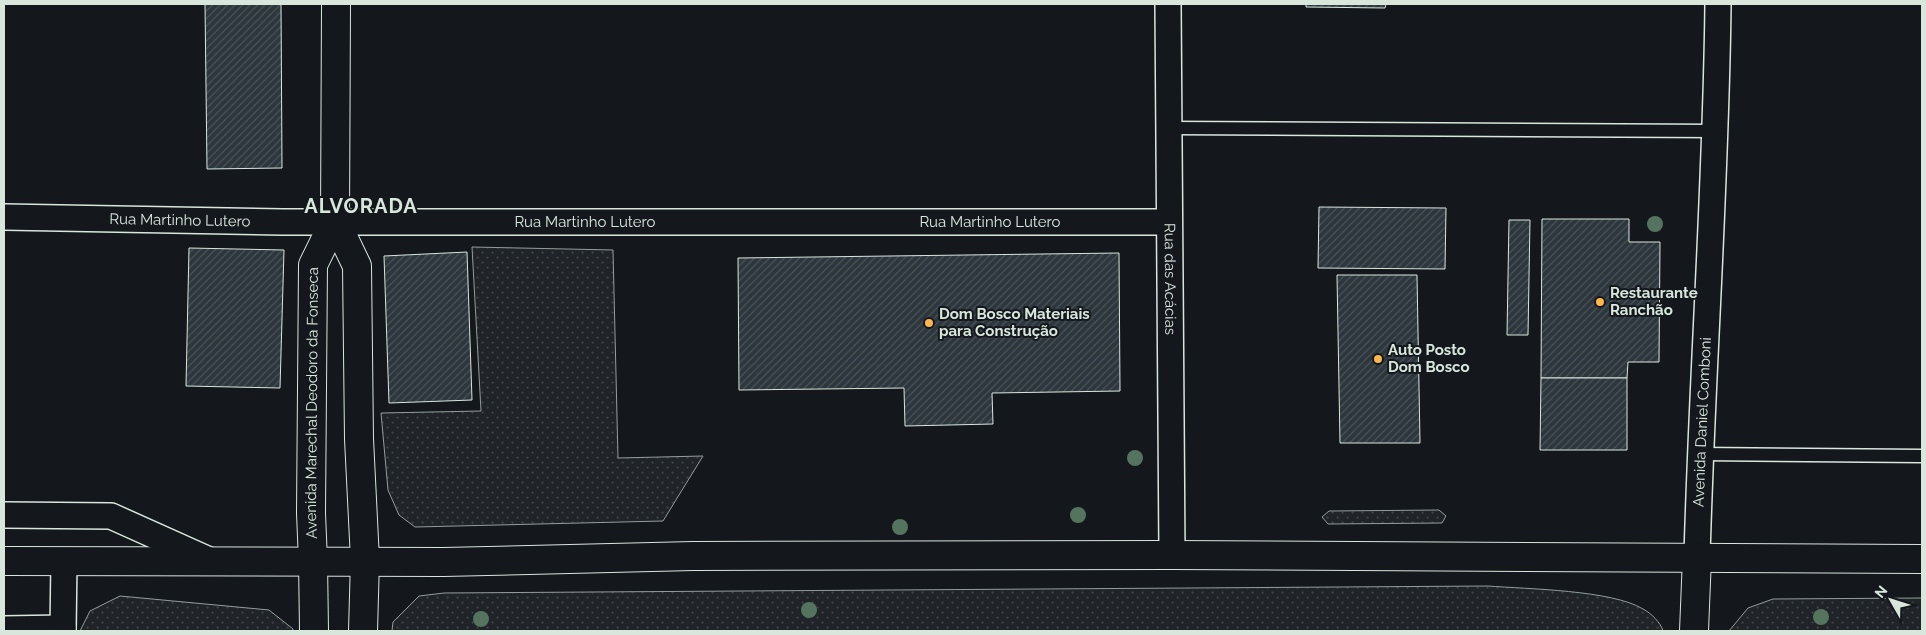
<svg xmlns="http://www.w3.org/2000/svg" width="1926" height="635" viewBox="0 0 1926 635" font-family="Raleway,sans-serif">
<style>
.grass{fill:url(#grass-dots);stroke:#939e99}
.building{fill:url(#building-hatch);stroke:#d8e6dc}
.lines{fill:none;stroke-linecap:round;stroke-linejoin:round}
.service-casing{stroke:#d8e6dc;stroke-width:15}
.minor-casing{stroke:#d8e6dc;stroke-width:28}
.tertiary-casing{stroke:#d8e6dc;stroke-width:30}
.secondary-casing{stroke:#d8e6dc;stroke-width:30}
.trunk-casing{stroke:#d8e6dc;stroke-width:30}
.service{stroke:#14181c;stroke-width:12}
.minor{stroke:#14181c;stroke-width:25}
.tertiary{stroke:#14181c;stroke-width:28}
.secondary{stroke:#14181c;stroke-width:28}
.trunk{stroke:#14181c;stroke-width:28}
.tree{fill:#55745f}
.poi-dot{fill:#ffb74d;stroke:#14181c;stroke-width:2}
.labels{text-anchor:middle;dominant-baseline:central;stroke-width:4;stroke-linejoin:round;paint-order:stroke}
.street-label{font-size:15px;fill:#d8e6dc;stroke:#14181c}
.poi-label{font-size:15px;font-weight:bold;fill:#d8e6dc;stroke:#14181c;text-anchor:start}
.district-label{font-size:20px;font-weight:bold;letter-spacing:1px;fill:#d8e6dc;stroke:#14181c}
</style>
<defs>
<pattern id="grass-dots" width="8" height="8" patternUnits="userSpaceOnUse" patternTransform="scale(1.25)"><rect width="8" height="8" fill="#202428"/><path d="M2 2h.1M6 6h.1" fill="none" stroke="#404447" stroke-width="1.8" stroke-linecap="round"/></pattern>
<pattern id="building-hatch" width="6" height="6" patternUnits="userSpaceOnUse" patternTransform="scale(1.25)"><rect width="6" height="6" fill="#2c363c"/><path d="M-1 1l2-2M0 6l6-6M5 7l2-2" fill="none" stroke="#4a5358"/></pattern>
</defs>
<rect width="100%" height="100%" fill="#14181c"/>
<g class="grass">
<path d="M472 247 613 250 618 458 703 456 663 521 415 527 399 515 388 490 381 413 481 411Z"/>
<path d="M1439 510 1446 516 1442 523 1328 524 1322 517 1329 511Z"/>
<path d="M1488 586C1527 589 1612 590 1643 609 1651 613 1661 623 1663 631H392L393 622 419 596 444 593Z"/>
<path d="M120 596 269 610 293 629V631H80L90 611Z"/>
<path d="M1922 598V631H1729L1748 608 1773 599Z"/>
</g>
<g class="building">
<path d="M205 4H281L282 168 207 169Z"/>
<path d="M1306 4H1386L1385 8 1306 7Z"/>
<path d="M1319 207 1446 208 1445 269 1318 268Z"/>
<path d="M1542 219H1629V242H1660L1659 362H1628L1627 378H1541Z"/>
<path d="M1509 220H1530L1528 335H1507Z"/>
<path d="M189 248 284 250 280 388 186 386Z"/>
<path d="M467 252 472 400 389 403 384 256Z"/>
<path d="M1119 253 1120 391 992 393 993 424 905 426 904 388 739 390 738 258Z"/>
<path d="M1337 275H1417L1420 443H1340Z"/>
<path d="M1541 378H1627V450H1540Z"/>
</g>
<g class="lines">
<defs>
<g id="service">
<path d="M1169 128 1717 131"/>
<path d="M1700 454 1922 456"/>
</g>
<g id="minor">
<path id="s1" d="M1168 4 1172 555"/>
<path id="s2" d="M4 217 282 222H1168"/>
<path d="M4 515 111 516 209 560"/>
<path id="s3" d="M1697 557C1702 372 1716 188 1718 4"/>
<path d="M4 629 63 628"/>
<path d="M63 631 64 561"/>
</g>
<g id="tertiary">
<path d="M313 561 314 631"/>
<path d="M363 631 365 560"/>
<path d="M1694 631 1697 557"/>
</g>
<g id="secondary">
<path d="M335 220 357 266 359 439 365 560"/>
<path id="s4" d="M313 561 311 513 313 265 335 220 336 4"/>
</g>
<path id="trunk" d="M4 561 443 562 693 556 1172 555 1922 559"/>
</defs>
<use href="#service" class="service-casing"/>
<use href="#minor" class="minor-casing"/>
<use href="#tertiary" class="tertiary-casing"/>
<use href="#secondary" class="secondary-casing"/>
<use href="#trunk" class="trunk-casing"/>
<use href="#service" class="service"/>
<use href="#minor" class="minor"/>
<use href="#tertiary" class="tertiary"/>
<use href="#secondary" class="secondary"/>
<use href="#trunk" class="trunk"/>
</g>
<g class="tree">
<circle cx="1655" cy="224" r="8"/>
<circle cx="1135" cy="458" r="8"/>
<circle cx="1078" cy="515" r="8"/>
<circle cx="900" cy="527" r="8"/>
<circle cx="809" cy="610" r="8"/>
<circle cx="1821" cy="617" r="8"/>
<circle cx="481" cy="619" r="8"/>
</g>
<g class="poi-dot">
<circle cx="1600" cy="302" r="5"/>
<circle cx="929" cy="323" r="5"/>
<circle cx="1378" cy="359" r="5"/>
</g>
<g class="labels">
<g class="street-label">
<text stroke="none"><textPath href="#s2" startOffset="176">Rua Martinho Lutero</textPath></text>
<text stroke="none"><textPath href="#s2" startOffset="581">Rua Martinho Lutero</textPath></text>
<text stroke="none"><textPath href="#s2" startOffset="986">Rua Martinho Lutero</textPath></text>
<text stroke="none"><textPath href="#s1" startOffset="275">Rua das Acácias</textPath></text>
<text stroke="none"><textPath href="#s4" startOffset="158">Avenida Marechal Deodoro da Fonseca</textPath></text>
<text stroke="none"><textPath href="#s3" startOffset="135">Avenida Daniel Comboni</textPath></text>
</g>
<g class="poi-label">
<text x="1610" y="293">Restaurante<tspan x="1610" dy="17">Ranchão</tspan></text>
<text x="939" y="314">Dom Bosco Materiais<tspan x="939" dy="17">para Construção</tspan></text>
<text x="1388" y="350">Auto Posto<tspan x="1388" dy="17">Dom Bosco</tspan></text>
</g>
<g class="district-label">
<text x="361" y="206">ALVORADA</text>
</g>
</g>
<rect width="1926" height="635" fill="none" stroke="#d8e6dc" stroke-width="10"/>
<g transform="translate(1891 600) rotate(309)" stroke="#14181c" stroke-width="4" paint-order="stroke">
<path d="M0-4L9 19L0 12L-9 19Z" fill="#d8e6dc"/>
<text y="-8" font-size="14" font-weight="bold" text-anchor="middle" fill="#d8e6dc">N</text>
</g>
</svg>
